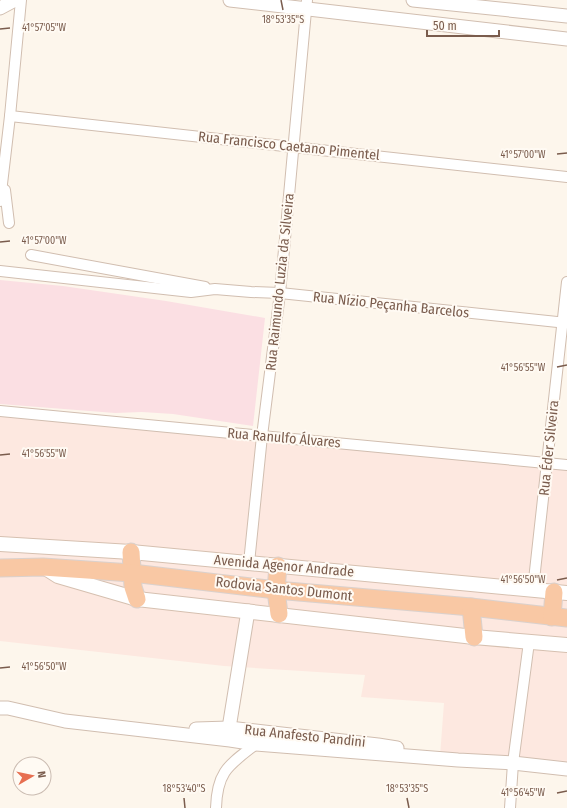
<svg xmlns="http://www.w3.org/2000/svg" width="567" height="808" viewBox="0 0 567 808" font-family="'Fira Sans Condensed',sans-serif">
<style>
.commercial{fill:#fde8e0}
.medical{fill:#fbdfe3}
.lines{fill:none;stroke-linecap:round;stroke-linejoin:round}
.minor-casing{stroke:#d1beb0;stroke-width:12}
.tertiary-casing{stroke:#d1beb0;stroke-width:15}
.secondary-casing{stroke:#d6c0b0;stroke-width:16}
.trunk-casing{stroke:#dad1cd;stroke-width:19}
.minor{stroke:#fff;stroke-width:10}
.tertiary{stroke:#fff;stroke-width:13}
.secondary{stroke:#fff;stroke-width:14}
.trunk{stroke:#f9c8a4;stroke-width:17}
.ticks{fill:none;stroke:#7a5c4d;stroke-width:1.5}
.labels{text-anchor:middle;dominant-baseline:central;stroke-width:4;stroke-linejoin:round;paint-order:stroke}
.street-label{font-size:14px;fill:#7a5c4d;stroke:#fffaf3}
.ticks-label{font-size:10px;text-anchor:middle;fill:#7a5c4d;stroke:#fffaf3;stroke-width:4;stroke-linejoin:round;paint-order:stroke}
</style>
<rect width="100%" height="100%" fill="#fdf6ec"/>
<path class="commercial" d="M0 411 567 465V771L440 756 444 703 361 697 365 675 224 666 0 641Z"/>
<path class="medical" d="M0 280 63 286 166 301 265 318 253 426 173 414 142 412 115 413 0 404Z"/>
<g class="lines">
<defs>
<g id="minor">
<path d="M10 116 567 177"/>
<path d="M5 190 9 223"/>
<path d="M0 201 10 116 21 0"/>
<path d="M31 255 205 287"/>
<path d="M0 271 191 292 215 289 251 292 280 293 567 323"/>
<path d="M0 411 567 465"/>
<path d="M249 563 262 436 280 293 307 0"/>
<path d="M533 589 567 282"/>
<path d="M216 808C217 771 229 765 256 744"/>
<path d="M510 808 513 763 529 642"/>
</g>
<g id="tertiary">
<path d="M230 0 567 39"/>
<path d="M413 0 567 16"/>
<path d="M0 8 15 0"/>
<path d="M0 708H8L65 721 230 740 256 744 458 760 513 763 567 769"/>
<path d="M229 728 248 611"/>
<path d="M196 729 229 728 378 745 397 748"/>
</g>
<g id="secondary">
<path d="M0 544 131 552 567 593"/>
<path d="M44 567 58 576 137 599 474 637 567 645"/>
</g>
<g id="trunk">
<path d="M131 552 133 587 137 599"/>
<path d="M278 566 276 590 279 614"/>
<path d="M0 568 43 567 132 573 276 590 471 607 567 618"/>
<path d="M471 607 474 637"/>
<path d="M552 617 554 592"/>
</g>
</defs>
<use href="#minor" class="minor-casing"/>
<use href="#tertiary" class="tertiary-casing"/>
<use href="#secondary" class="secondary-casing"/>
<use href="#trunk" class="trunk-casing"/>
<use href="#minor" class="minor"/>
<use href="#tertiary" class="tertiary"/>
<use href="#secondary" class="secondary"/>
<use href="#trunk" class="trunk"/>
</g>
<path class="ticks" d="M281 0 283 10M0 29 10 28M557 154 567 153M0 242 10 241M557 367 567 365M0 455 10 454M557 580 567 578M0 668 10 667M557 793 567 791M184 798 185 808M407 798 409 808"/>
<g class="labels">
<g class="street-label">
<text transform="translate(289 146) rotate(6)">Rua Francisco Caetano Pimentel</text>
<text transform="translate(280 282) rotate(-84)">Rua Raimundo Luzia da Silveira</text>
<text transform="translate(391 305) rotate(6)">Rua Nízio Peçanha Barcelos</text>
<text transform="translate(284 438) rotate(5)">Rua Ranulfo Álvares</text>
<text transform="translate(549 448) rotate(-84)">Rua Éder Silveira</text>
<text transform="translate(284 566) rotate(5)">Avenida Agenor Andrade</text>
<text transform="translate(284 589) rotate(6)">Rodovia Santos Dumont</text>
<text transform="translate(305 736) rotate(6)">Rua Anafesto Pandini</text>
</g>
</g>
<g class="ticks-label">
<text x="283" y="23">18°53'35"S</text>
<text x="44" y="31">41°57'05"W</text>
<text x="523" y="158">41°57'00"W</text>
<text x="44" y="244">41°57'00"W</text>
<text x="523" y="371">41°56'55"W</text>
<text x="44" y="457">41°56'55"W</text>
<text x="523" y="583">41°56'50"W</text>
<text x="44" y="670">41°56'50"W</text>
<text x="184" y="792">18°53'40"S</text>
<text x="407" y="792">18°53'35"S</text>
<text x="523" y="796">41°56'45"W</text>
</g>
<g transform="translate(32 776) rotate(81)"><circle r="19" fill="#fffaf3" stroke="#cabbb1"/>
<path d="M0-3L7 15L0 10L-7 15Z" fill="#e76f51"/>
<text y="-6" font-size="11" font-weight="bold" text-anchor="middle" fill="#7a5c4d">N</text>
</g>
<path d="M427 30v6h72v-6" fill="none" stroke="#7a5c4d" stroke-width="2"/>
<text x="433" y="30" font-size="12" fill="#7a5c4d" stroke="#fffaf3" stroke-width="3" paint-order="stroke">50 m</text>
</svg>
